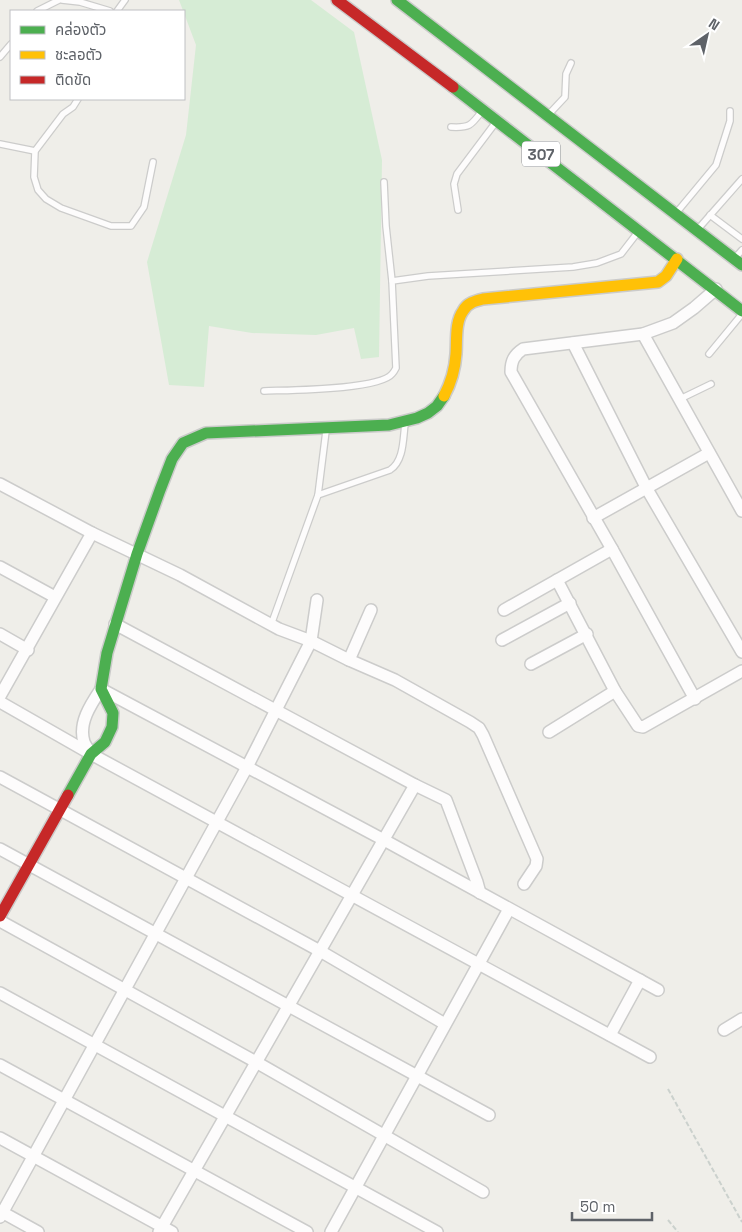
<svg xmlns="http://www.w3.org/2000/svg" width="742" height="1232" viewBox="0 0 742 1232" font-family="'Space Grotesk','Noto Sans Thai',sans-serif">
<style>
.green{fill:#d6ecd5}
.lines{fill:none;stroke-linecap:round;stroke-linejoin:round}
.lane-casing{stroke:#cccccb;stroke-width:8}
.street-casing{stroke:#cccccb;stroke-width:14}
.fast-casing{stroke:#cbcbca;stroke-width:14}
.slow-casing{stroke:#cbcbca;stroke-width:14}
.jam-casing{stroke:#cbcbca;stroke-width:14}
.path{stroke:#cbd1cd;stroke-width:2;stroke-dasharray:5 2.5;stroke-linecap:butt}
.lane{stroke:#fdfcfc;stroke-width:5.5}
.street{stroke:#fdfcfc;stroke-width:11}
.fast{stroke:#4caf50;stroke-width:11}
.slow{stroke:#ffc107;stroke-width:11}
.jam{stroke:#c62828;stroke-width:11}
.labels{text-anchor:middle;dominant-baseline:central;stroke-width:4;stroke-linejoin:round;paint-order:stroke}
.shield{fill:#fff;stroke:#8e9195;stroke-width:1}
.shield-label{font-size:15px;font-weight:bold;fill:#5e6268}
</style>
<rect width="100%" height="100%" fill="#efeee9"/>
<path class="green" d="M179 0H311L354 32 382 160 379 357 361 359 354 328 316 335 252 333 209 326 204 387 169 385 147 262 186 135 196 45Z"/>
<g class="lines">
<defs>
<g id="lane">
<path d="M62 0 80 2 110 11"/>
<path d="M37 11 59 0"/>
<path d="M117 11 125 0"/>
<path d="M0 57 11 44"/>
<path d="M78 99 73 107 63 114 35 151 34 177 38 190 46 199 61 208 111 226H131L144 207 153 162"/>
<path d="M550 113 565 97 566 74 571 63"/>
<path d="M451 127C469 128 471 126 482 111"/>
<path d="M0 144 35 151"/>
<path d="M384 182 386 226 392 281"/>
<path d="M458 210 454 184 457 174 496 122"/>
<path d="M677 212 716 165 730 121V111"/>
<path d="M710 215 742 239"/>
<path d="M698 229 742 179"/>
<path d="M735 258 742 250"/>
<path d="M709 354 742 314"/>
<path d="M264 391C287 390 379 390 392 374 394 372 395 370 396 368L392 281 428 276 573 267 597 263 621 254 638 232"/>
<path d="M680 399 711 384"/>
<path d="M318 495 326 431"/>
<path d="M271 625 318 495 390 470C404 461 403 439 405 424"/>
</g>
<g id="street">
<path d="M643 334 742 511"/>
<path d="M573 343 647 489 742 652"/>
<path d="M0 484 92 533 180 575 279 629 311 641 349 660 395 680 470 722 479 728 483 735 537 859 536 866 524 884"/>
<path d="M593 518 709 453"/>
<path d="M0 567 55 597"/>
<path d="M557 580 615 691 638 726 643 727 742 671"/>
<path d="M504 610 612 549"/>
<path d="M115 624 415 785 446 800 477 882 480 893"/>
<path d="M0 634 28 650"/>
<path d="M502 640 570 603"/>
<path d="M349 660 371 610"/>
<path d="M531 664 587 634"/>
<path d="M0 696 92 533"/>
<path d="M695 699 612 549 511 372C511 361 514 355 523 349L643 334 673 323 694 308 716 289"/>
<path d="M0 702 91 754 650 1057"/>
<path d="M549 732 615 691"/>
<path d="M90 752C88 749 85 745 84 742 78 723 91 704 101 689L384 840 658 990"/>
<path d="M0 777 320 951 445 1024"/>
<path d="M0 849 489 1115"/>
<path d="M0 921 256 1062 483 1192"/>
<path d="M0 993 437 1232"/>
<path d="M724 1030 742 1019"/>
<path d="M610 1035 640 980"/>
<path d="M0 1065 307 1232"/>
<path d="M0 1138 172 1232"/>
<path d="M0 1211 38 1232"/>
<path d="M0 1217 247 767 311 641 317 600"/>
<path d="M159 1232 415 785"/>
<path d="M331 1232 509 909"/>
</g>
<g id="fast">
<path d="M397 0 742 265"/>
<path d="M453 87 742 311"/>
<path d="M68 795 91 754 105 742 112 727 113 713 101 689 107 653 137 554 160 490 172 459 183 443 206 433 389 425 417 418 428 413 437 406 444 396"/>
</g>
<path id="slow" d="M444 396C451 383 455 369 456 354 457 340 455 322 463 311 467 303 475 301 483 299L658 282 666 276 677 259"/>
<g id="jam">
<path d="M337 0 453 87"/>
<path d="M0 916 68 795"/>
</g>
</defs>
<use href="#lane" class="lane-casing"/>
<use href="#street" class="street-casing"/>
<use href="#fast" class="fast-casing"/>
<use href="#slow" class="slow-casing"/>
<use href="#jam" class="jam-casing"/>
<g class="path">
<path d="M668 1089 742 1222"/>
<path d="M668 1220 678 1232"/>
</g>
<use href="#lane" class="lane"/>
<use href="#street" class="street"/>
<use href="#fast" class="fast"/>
<use href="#slow" class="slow"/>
<use href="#jam" class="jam"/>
</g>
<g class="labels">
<rect class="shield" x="522" y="141.5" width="38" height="25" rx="4"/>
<g class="shield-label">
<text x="541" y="154">307</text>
</g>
</g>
<rect x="10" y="10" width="175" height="90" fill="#ffffff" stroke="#bfc0c3"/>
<rect x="20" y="26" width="25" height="8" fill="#4caf50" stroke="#bfc0c3"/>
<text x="55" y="35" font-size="15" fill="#5e6268">คล่องตัว</text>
<rect x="20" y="51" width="25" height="8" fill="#ffc107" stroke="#bfc0c3"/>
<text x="55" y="60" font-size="15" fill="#5e6268">ชะลอตัว</text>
<rect x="20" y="76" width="25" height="8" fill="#c62828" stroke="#bfc0c3"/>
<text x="55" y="85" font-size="15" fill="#5e6268">ติดขัด</text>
<g transform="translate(707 35) rotate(34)" stroke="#ffffff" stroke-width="4" paint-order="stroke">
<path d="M0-4L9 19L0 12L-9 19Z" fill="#5e6268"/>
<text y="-8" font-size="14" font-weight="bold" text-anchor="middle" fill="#5e6268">N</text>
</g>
<path d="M572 1212v8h80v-8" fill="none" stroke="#5e6268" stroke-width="2.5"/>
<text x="580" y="1212" font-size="15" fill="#5e6268" stroke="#ffffff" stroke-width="4" paint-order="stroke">50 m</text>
</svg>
